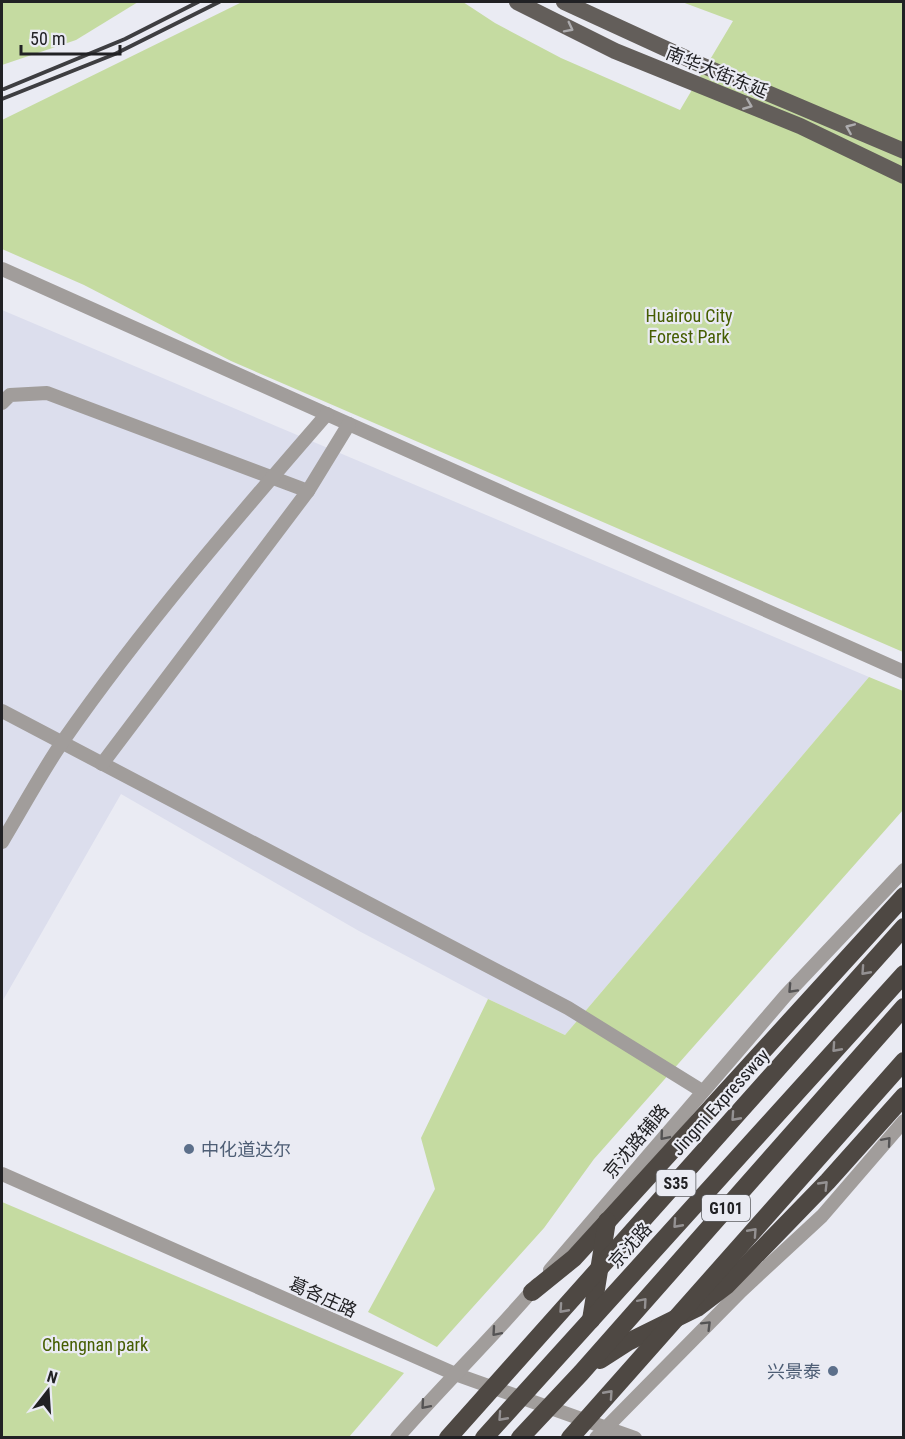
<svg xmlns="http://www.w3.org/2000/svg" width="905" height="1439" viewBox="0 0 905 1439" font-family="'Roboto Condensed','Noto Sans SC',sans-serif">
<style>
.built{fill:#dcdeed}
.green{fill:#c5dba1}
.lines{fill:none;stroke-linecap:round;stroke-linejoin:round}
.minor{stroke:#a19d9b;stroke-width:14}
.major{stroke:#635e5a;stroke-width:16}
.highway{stroke:#4e4843;stroke-width:18}
.rail{stroke:#3e3e41;stroke-width:4}
.highway-bridge{stroke:#4e4843;stroke-width:18}
.oneway{stroke:#adacae}
.oneway2{stroke:#949192}
.oneway3{stroke:#545354}
.service-dot{fill:#5c6f8a;stroke:#eaebf3;stroke-width:2}
.labels{text-anchor:middle;dominant-baseline:central;stroke-width:4.5;stroke-linejoin:round;paint-order:stroke}
.shield{fill:#eaebf3;stroke:#5d5e62;stroke-width:1.5}
.shield-label{font-size:16px;font-weight:bold;fill:#212124}
.street-label{font-size:18px;fill:#212124;stroke:#eaebf3}
.park-label{font-size:18px;fill:#455d01;stroke:#eaebf3}
.service-label{font-size:18px;fill:#4e5e75;stroke:#eaebf3;text-anchor:start}
</style>
<rect width="100%" height="100%" fill="#eaebf3"/>
<path class="built" d="M2 310 869 677 565 1035 488 999 359 931 121 794 2 1002Z"/>
<g class="green">
<path d="M2 2H138L76 40 2 65Z"/>
<path d="M242 2H463L495 23 561 58 680 110 733 21 682 2H903V652L231 361 84 285 2 249V120Z"/>
<path d="M869 677 903 691V810L594 1159 544 1228 437 1347 368 1312 435 1189 421 1138 488 999 565 1035Z"/>
<path d="M2 1202 404 1373 349 1437H2Z"/>
</g>
<g class="lines">
<g class="minor">
<path d="M2 269 904 672"/>
<path d="M2 403 10 395 47 393 308 491"/>
<path d="M2 711 568 1008 702 1091"/>
<path d="M102 764 308 491 349 424"/>
<path d="M2 842C22 809 41 773 63 741 143 626 235 520 327 414"/>
<path d="M2 1174 455 1374 635 1438"/>
<path d="M550 1270 786 995 904 870"/>
<path d="M397 1438C443 1385 492 1338 537 1285"/>
<path d="M596 1438 741 1291 822 1216 904 1121"/>
</g>
<g class="major">
<path d="M517 2 615 51 800 126 904 176"/>
<path d="M564 2 699 64 904 151"/>
</g>
<g class="highway">
<path d="M532 1292 574 1258 904 896"/>
<path d="M591 1320 607 1221"/>
<path d="M600 1360 628 1342 697 1308 727 1285 828 1181 904 1096"/>
<path d="M484 1438 904 974"/>
<path d="M520 1438 581 1373 904 1007"/>
</g>
<g class="rail">
<path d="M4 89 125 39 198 2"/>
<path d="M2 99 115 54 219 2"/>
</g>
<g class="highway-bridge">
<path d="M448 1438 904 927"/>
<path d="M570 1438 904 1061"/>
</g>
</g>
<defs><path id="oneway-chevron" d="M-2-3.5L2.5 0L-2 3.5" fill="none" stroke-width="1.6" stroke-linecap="round" stroke-linejoin="round" transform="scale(1.5)"/></defs>
<g class="oneway">
<use href="#oneway-chevron" transform="translate(569 28) rotate(27)"/>
<use href="#oneway-chevron" transform="translate(748 105) rotate(22)"/>
<use href="#oneway-chevron" transform="translate(850 128) rotate(-157)"/>
</g>
<g class="oneway2">
<use href="#oneway-chevron" transform="translate(865 971) rotate(132)"/>
<use href="#oneway-chevron" transform="translate(836 1048) rotate(132)"/>
<use href="#oneway-chevron" transform="translate(735 1117) rotate(132)"/>
<use href="#oneway-chevron" transform="translate(824 1185) rotate(-46)"/>
<use href="#oneway-chevron" transform="translate(677 1224) rotate(132)"/>
<use href="#oneway-chevron" transform="translate(753 1232) rotate(-48)"/>
<use href="#oneway-chevron" transform="translate(643 1302) rotate(-49)"/>
<use href="#oneway-chevron" transform="translate(563 1309) rotate(132)"/>
<use href="#oneway-chevron" transform="translate(609 1394) rotate(-48)"/>
<use href="#oneway-chevron" transform="translate(502 1417) rotate(132)"/>
</g>
<g class="oneway3">
<use href="#oneway-chevron" transform="translate(792 989) rotate(133)"/>
<use href="#oneway-chevron" transform="translate(664 1136) rotate(130)"/>
<use href="#oneway-chevron" transform="translate(887 1141) rotate(-49)"/>
<use href="#oneway-chevron" transform="translate(707 1325) rotate(-45)"/>
<use href="#oneway-chevron" transform="translate(496 1332) rotate(131)"/>
<use href="#oneway-chevron" transform="translate(425 1405) rotate(131)"/>
</g>
<g class="service-dot">
<circle cx="189" cy="1149" r="6"/>
<circle cx="833" cy="1371" r="6"/>
</g>
<g class="labels">
<g class="shield">
<rect x="656.5" y="1170" width="39" height="26" rx="4.5"/>
<rect x="702" y="1195" width="48" height="26" rx="4.5"/>
</g>
<g class="shield-label">
<text x="676" y="1183">S35</text>
<text x="726" y="1208">G101</text>
</g>
<g class="street-label">
<text transform="translate(717 72) rotate(22)">南华大街东延</text>
<text transform="translate(720 1102) rotate(-48)">Jingmi Expressway</text>
<text transform="translate(636 1141) rotate(-50)">京沈路辅路</text>
<text transform="translate(630 1245) rotate(-48)">京沈路</text>
<text transform="translate(323 1297) rotate(24)">葛各庄路</text>
</g>
<g class="park-label">
<text x="689" y="315">Huairou City<tspan x="689" dy="21">Forest Park</tspan></text>
<text x="95" y="1344">Chengnan park</text>
</g>
<g class="service-label">
<text x="201" y="1149">中化道达尔</text>
<text x="821" y="1371" text-anchor="end">兴景泰</text>
</g>
</g>
<rect width="905" height="1439" fill="none" stroke="#212124" stroke-width="6"/>
<g transform="translate(48 1391) rotate(17)" stroke="#eaebf3" stroke-width="4.5" paint-order="stroke">
<path d="M0-4.5L10 22L0 15L-10 22Z" fill="#212124"/>
<text y="-9" font-size="16" font-weight="bold" text-anchor="middle" fill="#212124">N</text>
</g>
<path d="M21 45v9h99v-9" fill="none" stroke="#212124" stroke-width="3"/>
<text x="30" y="45" font-size="18" fill="#212124" stroke="#eaebf3" stroke-width="4.5" paint-order="stroke">50 m</text>
</svg>
